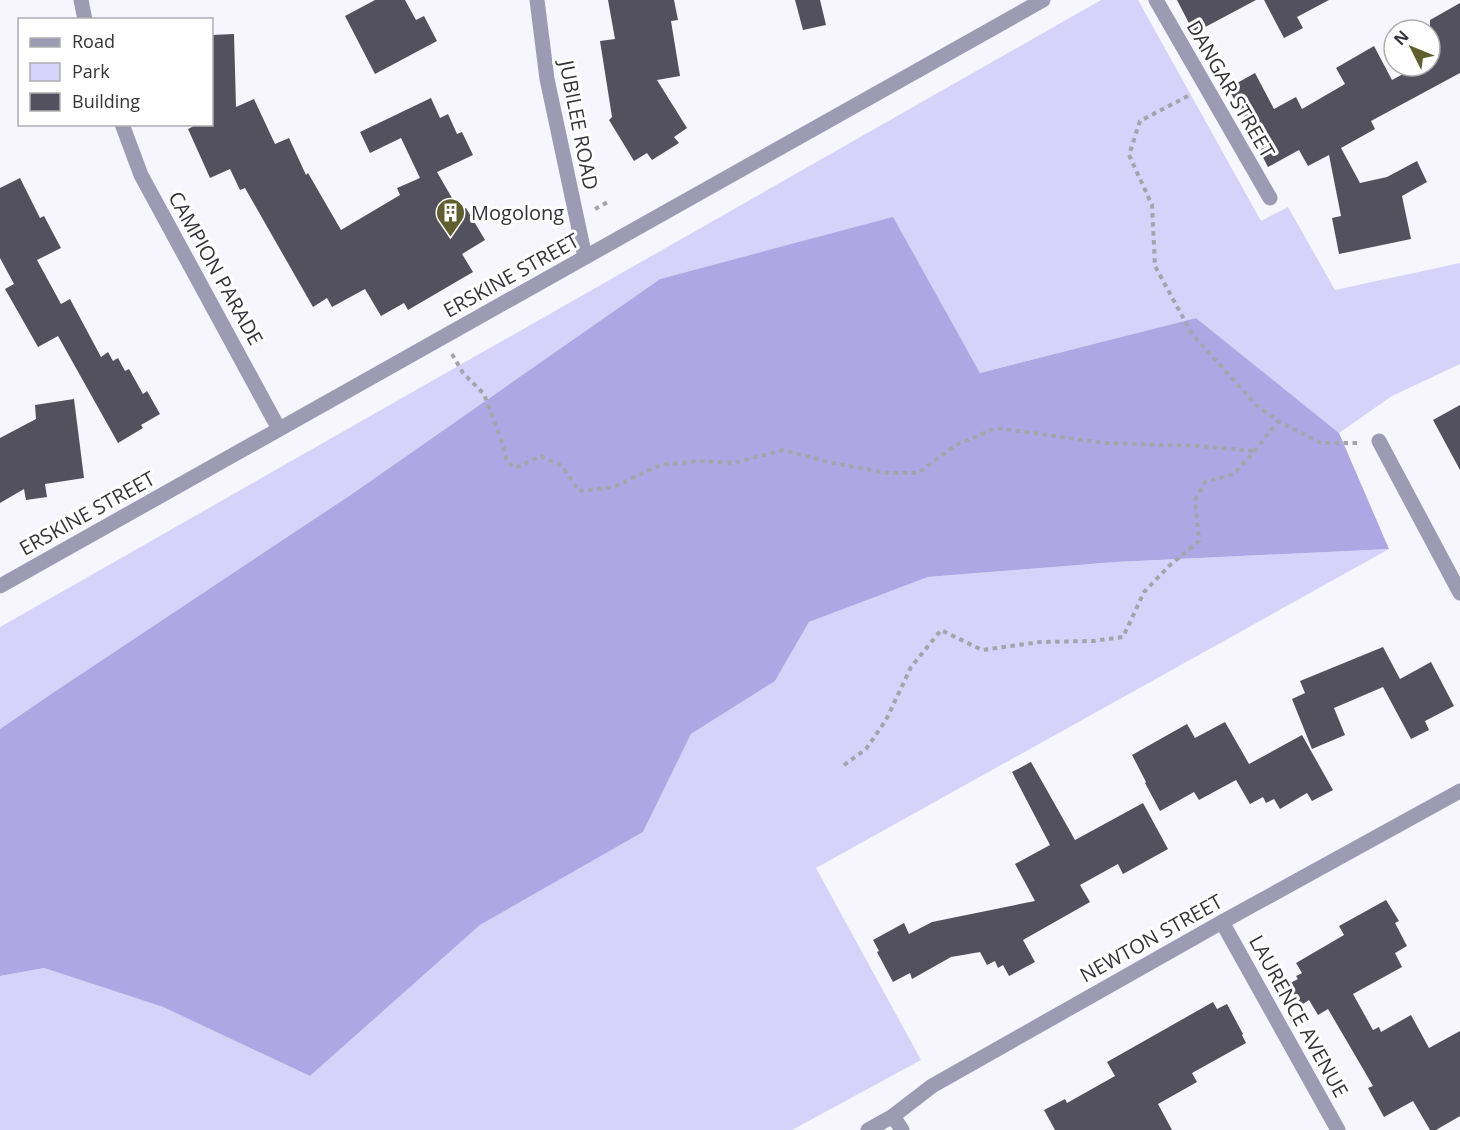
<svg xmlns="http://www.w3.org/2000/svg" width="1460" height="1130" viewBox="0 0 1460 1130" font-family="'Open Sans',sans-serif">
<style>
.green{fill:#d6d2f9}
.forest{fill:#afa7e3}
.building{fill:#52515d}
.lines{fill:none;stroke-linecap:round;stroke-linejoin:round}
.path{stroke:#a5a4ac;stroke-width:4;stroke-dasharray:4.5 4.5;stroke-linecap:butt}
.minor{stroke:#9d9ab4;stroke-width:15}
.tertiary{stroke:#9d9ab4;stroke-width:15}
.labels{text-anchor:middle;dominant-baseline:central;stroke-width:6;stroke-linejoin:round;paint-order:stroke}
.street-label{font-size:20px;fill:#343339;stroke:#fff}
.poi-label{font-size:20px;fill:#343339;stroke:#fff;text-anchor:start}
</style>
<rect width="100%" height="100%" fill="#f7f6ff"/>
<g class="green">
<path d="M1101 0H1138L1261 221 1288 207 1335 290 1460 263V364L1392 396 1339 433 1196 318 980 373 892 218 660 279 352 494 54 692 0 729V627Z"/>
<path d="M1389 549 816 868 921 1060 792 1130H0V976L44 968 163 1007 310 1076 480 925 643 832 691 734 775 681 809 622 928 577 1116 562Z"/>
</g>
<path class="forest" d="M893 217 980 373 1196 318 1339 433 1389 549 1116 562 928 577 809 622 775 681 691 734 643 832 480 925 310 1076 163 1007 44 968 0 976V729L54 692 352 494 660 279Z"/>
<g class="building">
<path d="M375 0H405L416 20 424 16 437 41 375 74 345 16Z"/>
<path d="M608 0H674L678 20 671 21 680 76 657 80 687 128 674 137 679 143 652 160 647 153 634 161 609 120 612 117 600 41 615 39Z"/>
<path d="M795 0H820L826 25 803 30Z"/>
<path d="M1177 0H1256L1194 33Z"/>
<path d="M1264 0H1329L1297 17 1303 28 1284 38Z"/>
<path d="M1460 3V73L1371 121 1375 129 1341 148 1360 183 1387 177 1417 161 1427 182 1402 196 1411 239 1339 254 1332 218 1341 216 1329 155 1308 166 1299 150 1268 167 1252 136 1254 135 1228 88 1255 73 1274 109 1296 97 1302 109 1345 84 1336 68 1374 46 1392 80 1418 66H1430V20Z"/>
<path d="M234 34 236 107 254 99 275 144 289 138 306 175 308 173 341 230 400 195 397 188 420 178 401 138 370 153 360 132 431 98 440 118 448 114 457 134 462 132 473 155 437 172 460 212 466 208 485 240 462 254 473 272 408 310 404 303 381 316 365 289 332 307 327 298 313 307 245 188 240 190 230 169 210 178 188 129 198 124H212V35Z"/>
<path d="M20 178 40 218 44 216 61 248 37 260 61 304 70 299 101 357 108 352 113 361 118 358 125 371 129 369 143 394 147 391 160 414 141 425 143 428 118 443 58 336 38 347 5 289 14 284 0 258V188Z"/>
<path d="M74 399 84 478 45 484 47 497 26 500 24 489 0 503V438L36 419 35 405Z"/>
<path d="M1460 405V470L1433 420Z"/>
<path d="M1383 647 1400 679 1431 662 1454 706 1425 721 1429 730 1411 739 1383 687 1334 708 1345 735 1312 749 1292 699 1305 693 1300 681Z"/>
<path d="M1225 722 1249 764 1302 735 1333 790 1312 801 1307 793 1280 809 1274 799 1266 803 1263 797 1250 804 1236 780 1199 800 1194 792 1160 811 1145 783 1146 782 1132 755 1187 724 1195 738Z"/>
<path d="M1031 762 1075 840 1143 803 1168 849 1123 874 1118 864 1080 885 1090 902 1023 940 1035 962 1009 976 1003 965 998 968 995 961 987 965 980 952 951 957 912 979 910 973 893 982 877 952 879 951 873 940 904 923 909 934 932 922 1035 901 1015 864 1050 845 1012 772Z"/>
<path d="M1386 900 1399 921 1395 923 1407 946 1395 953 1402 967 1353 994 1373 1030 1379 1027 1381 1032 1411 1015 1429 1048 1460 1031V1116L1436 1130H1430L1413 1101 1384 1117 1368 1088 1373 1086 1328 1009 1318 1015 1309 1000 1300 1006 1288 984 1298 979 1296 976 1302 973 1296 963 1344 935 1339 926Z"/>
<path d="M1213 1002 1217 1009 1227 1004 1243 1034 1242 1035 1246 1043 1192 1073 1197 1082 1158 1104 1172 1130H1055L1044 1110 1065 1099 1067 1103 1115 1076 1107 1062Z"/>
</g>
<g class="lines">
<g class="path">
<path d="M1188 96 1140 121 1129 155 1152 205 1155 266 1192 334 1257 406 1278 421 1321 443H1360"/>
<path d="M595 209 608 202"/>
<path d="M452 354 463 373 484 394 502 442 507 462 515 468 541 456 562 466 579 491 614 487 660 465 699 461 734 463 783 450 833 463 887 473H918L956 445 996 428 1105 443 1199 446 1254 451"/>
<path d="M844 765 866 749 886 720 911 667 941 630 982 650 1040 642 1093 641 1123 637 1144 592 1169 566 1199 541 1195 500 1205 482 1234 474 1259 446 1278 421"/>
</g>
<g class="minor">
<path d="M81 0 85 20"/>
<path d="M537 0 547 79 585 257"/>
<path d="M1156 0 1270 198"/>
<path d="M122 124 141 175 279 429"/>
<path d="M1379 441 1460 593"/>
<path d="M1222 922 1338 1130"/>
<path d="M893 1116 902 1130"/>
<path d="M868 1130 893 1116 932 1086 1222 922 1460 791"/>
</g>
<path class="tertiary" d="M0 586 1043 0"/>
</g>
<defs>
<symbol id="building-pin" viewBox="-11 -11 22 30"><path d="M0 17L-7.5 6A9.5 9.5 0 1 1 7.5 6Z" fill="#5e5f2c" stroke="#fff"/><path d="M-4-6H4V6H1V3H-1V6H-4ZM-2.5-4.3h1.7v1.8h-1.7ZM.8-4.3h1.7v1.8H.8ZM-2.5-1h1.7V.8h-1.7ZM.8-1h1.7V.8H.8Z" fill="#fff"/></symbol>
</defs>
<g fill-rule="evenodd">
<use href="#building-pin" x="434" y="196" width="33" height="45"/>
</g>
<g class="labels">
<g class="street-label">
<text transform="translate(1231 89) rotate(60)">DANGAR STREET</text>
<text transform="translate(579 125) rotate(79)">JUBILEE ROAD</text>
<text transform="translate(216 268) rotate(61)">CAMPION PARADE</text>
<text transform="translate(511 275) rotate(-29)">ERSKINE STREET</text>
<text transform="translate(87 513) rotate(-29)">ERSKINE STREET</text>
<text transform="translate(1151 938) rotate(-29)">NEWTON STREET</text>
<text transform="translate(1299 1016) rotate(61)">LAURENCE AVENUE</text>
</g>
<g class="poi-label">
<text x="471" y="212">Mogolong</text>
</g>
</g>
<rect x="18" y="18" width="195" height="108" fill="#ffffff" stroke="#aeadb0" stroke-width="1.5"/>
<rect x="30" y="38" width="30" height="9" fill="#9d9ab4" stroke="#aeadb0" stroke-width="1.5"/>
<text x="72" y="48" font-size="18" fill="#343339">Road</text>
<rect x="30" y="63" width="30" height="18" fill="#d6d2f9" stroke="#aeadb0" stroke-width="1.5"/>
<text x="72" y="78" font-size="18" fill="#343339">Park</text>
<rect x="30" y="93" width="30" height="18" fill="#52515d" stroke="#aeadb0" stroke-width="1.5"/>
<text x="72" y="108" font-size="18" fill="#343339">Building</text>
<g transform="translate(1412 48) rotate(313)"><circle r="28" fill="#ffffff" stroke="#aeadb0" stroke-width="1.5"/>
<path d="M0-4.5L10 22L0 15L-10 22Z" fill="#5e5f2c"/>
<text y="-9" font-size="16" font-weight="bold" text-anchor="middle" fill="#343339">N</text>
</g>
</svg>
